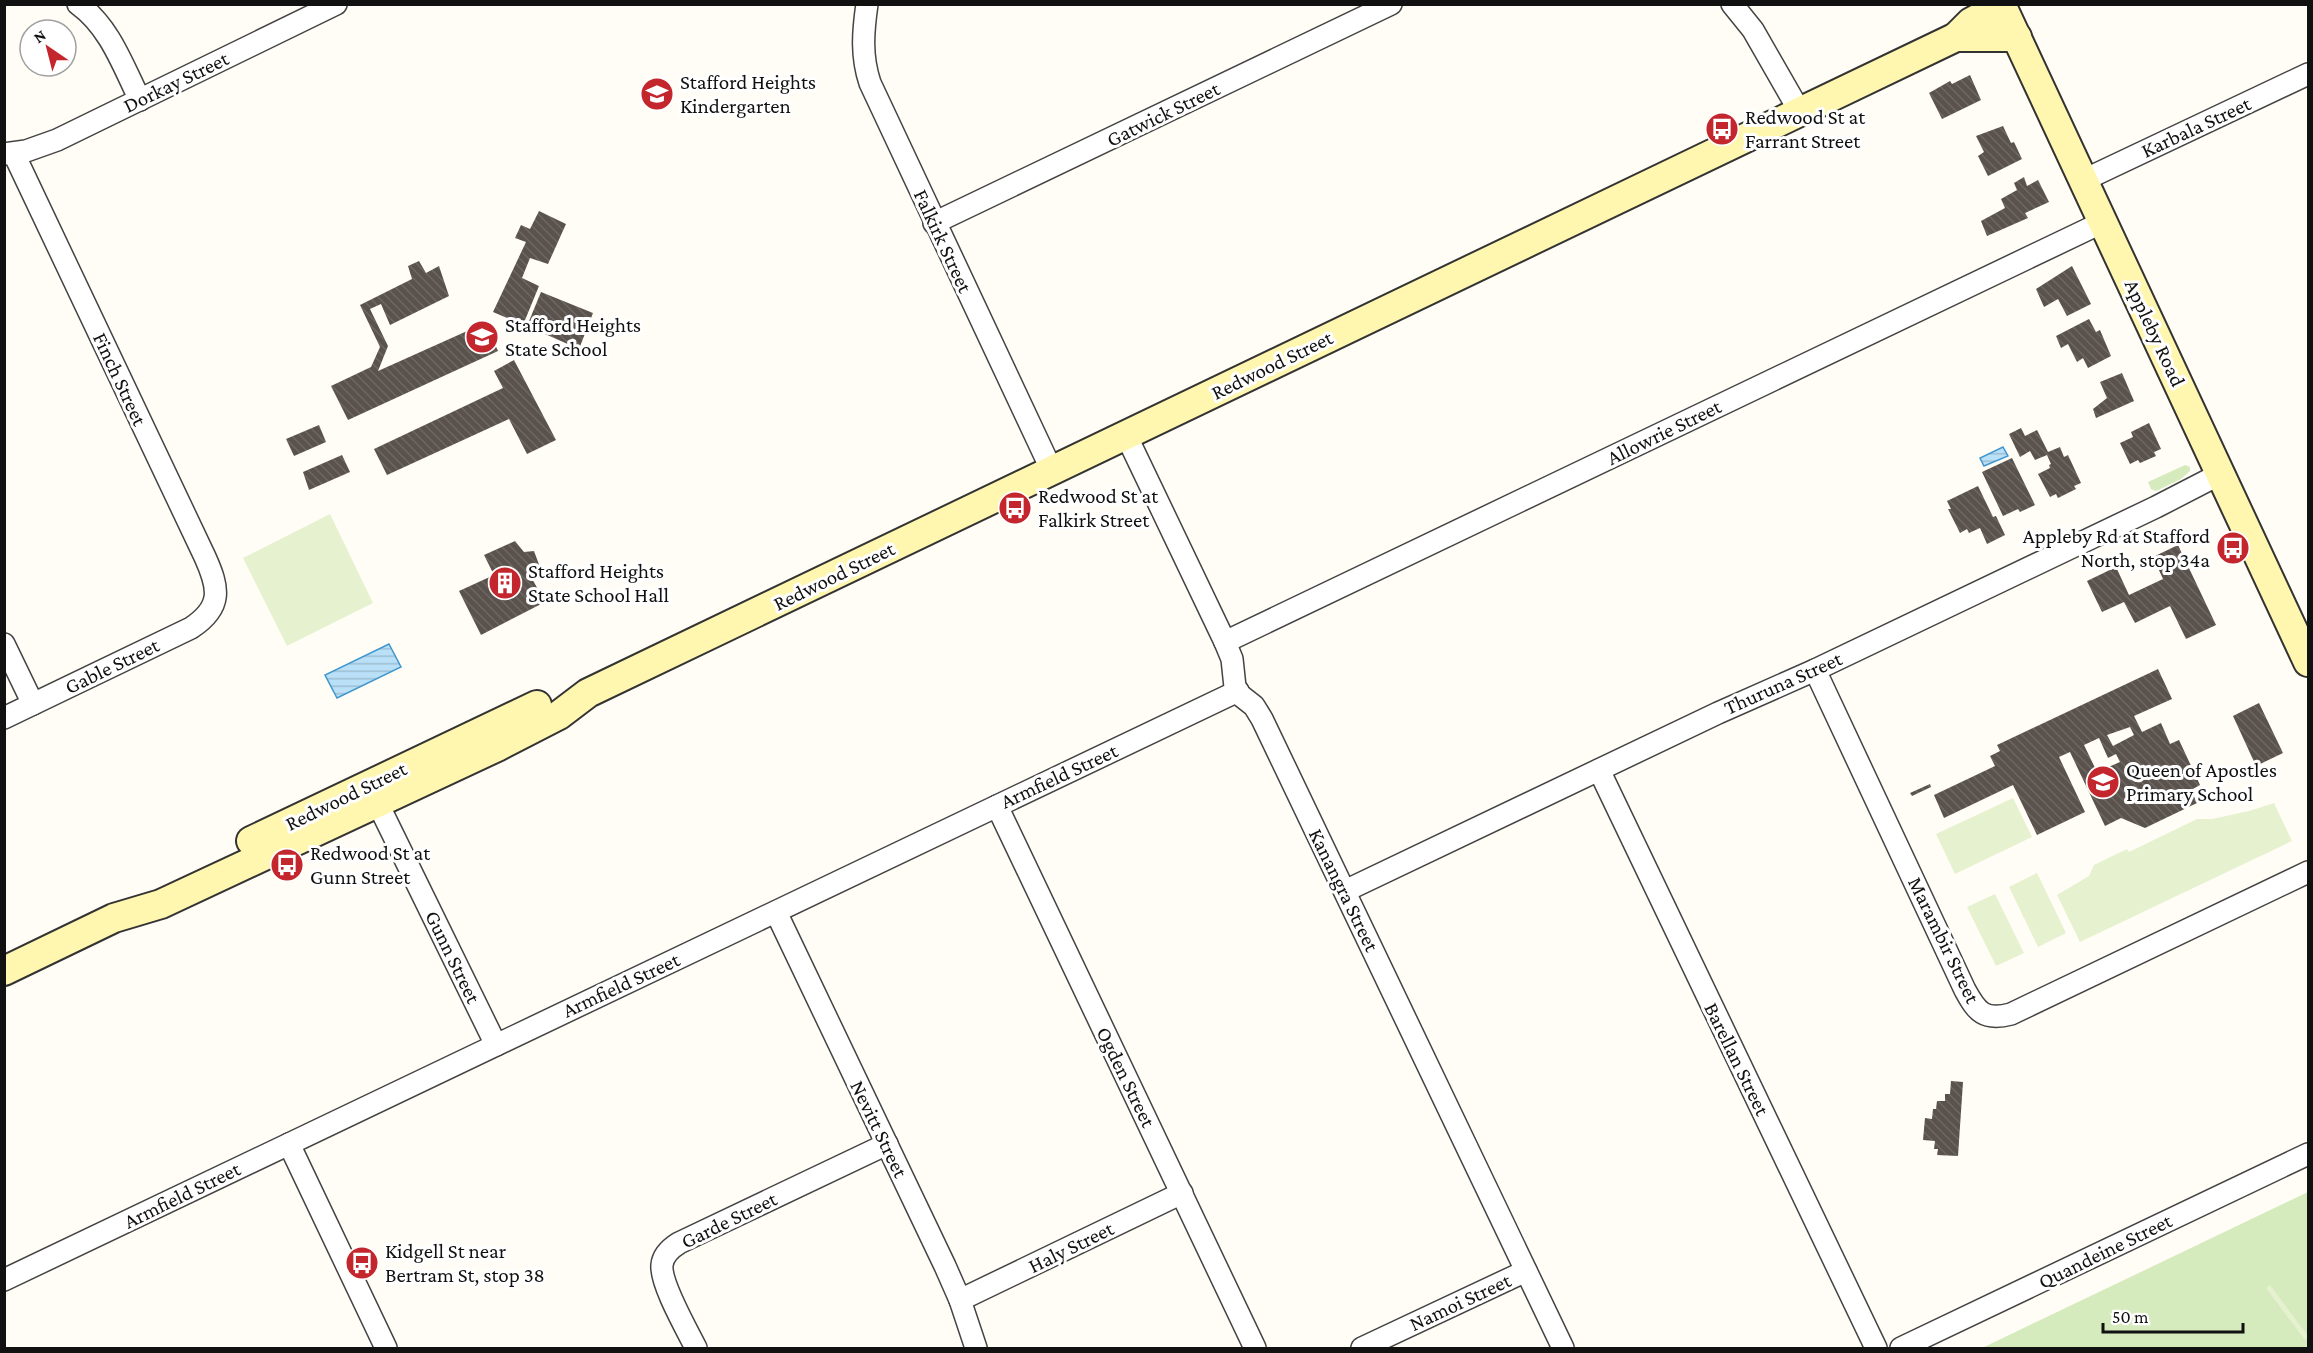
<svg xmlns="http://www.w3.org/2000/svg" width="2313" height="1353" viewBox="0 0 2313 1353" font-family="'Crimson Pro',serif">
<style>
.green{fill:#d5ebbd}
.pitch{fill:#e6f2cf}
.water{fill:url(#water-rules);stroke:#3f96cf;stroke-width:1.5}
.building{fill:url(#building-back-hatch);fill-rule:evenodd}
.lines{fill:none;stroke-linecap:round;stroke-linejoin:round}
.street-casing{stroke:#444;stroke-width:24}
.secondary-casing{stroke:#333;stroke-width:32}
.street{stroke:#fff;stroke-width:21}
.secondary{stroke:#fff6b0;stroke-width:28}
.labels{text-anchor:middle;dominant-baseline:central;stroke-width:6;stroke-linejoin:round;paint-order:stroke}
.street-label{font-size:21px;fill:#111;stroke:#fff}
.poi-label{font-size:21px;fill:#111;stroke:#fff;text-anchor:start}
</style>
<defs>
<pattern id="water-rules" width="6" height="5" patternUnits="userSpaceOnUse" patternTransform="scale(1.5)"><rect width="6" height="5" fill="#b9e0f7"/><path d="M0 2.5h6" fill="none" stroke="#9ebfd3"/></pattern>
<pattern id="building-back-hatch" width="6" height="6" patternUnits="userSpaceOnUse" patternTransform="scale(1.5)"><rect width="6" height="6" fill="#5a524d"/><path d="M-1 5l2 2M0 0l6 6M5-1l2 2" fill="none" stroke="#6d6662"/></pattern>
</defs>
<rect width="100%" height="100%" fill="#fffdf5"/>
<g class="green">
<path d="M2185 465 2190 467V471L2181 479 2156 491 2151 489 2148 482Z"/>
<path d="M2308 1192V1348H1982Z"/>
</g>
<g class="pitch">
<path d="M330 514 373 603 287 646 243 558Z"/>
<path d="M2013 798 2032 837 1955 874 1936 834Z"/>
<path d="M2274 803 2292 841 2080 942 2057 895 2089 876 2094 865 2127 849 2129 852 2197 819H2212L2249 811Z"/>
<path d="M2037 873 2066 933 2038 947 2009 887Z"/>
<path d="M1995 894 2024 953 1996 966 1967 907Z"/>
<path d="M2270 1285 2308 1336 2305 1340 2266 1288Z"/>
</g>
<g class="water">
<path d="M2003 447 2008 456 1984 466 1980 458Z"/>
<path d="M389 644 401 667 337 698 325 675Z"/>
</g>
<g class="building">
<path d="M1970 75 1981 100 1942 119 1929 93 1950 81 1952 84Z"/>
<path d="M2003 126 2011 143 2014 142 2022 159 1988 176 1978 156 1984 152 1976 136Z"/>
<path d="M2024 177 2027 186 2038 180 2049 202 2025 213 2028 218 1987 236 1981 221 2005 208 2001 199 2017 190 2014 183Z"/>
<path d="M539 211 566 224 548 264 530 258 522 278 539 286 523 325 493 312 526 242 515 238 521 225 530 229Z"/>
<path d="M419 261 426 273 439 266 449 296 390 325 381 304 370 309 388 346 378 371 485 323 498 351 348 420 331 386 371 367 380 347 360 305 412 279 408 266Z"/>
<path d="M2072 266 2091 304 2067 316 2058 299 2044 307 2036 289Z"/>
<path d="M541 292 593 313 579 349 527 326Z"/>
<path d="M2089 319 2096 332 2100 330 2111 356 2088 368 2083 358 2077 362 2068 344 2061 348 2056 336Z"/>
<path d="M514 360 556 440 527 454 509 419 387 475 374 449 503 388 494 371Z"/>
<path d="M2122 373 2134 401 2096 418 2093 409 2107 398 2100 382Z"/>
<path d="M2149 423 2161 449 2154 452 2156 456 2140 463 2138 460 2130 464 2120 443 2133 437 2131 432Z"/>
<path d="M319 425 326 442 294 456 286 439Z"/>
<path d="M2021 428 2025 436 2037 430 2048 452 2060 447 2064 457 2068 455 2081 483 2074 486 2076 489 2058 498 2056 494 2050 497 2038 474 2050 468 2049 465 2051 464 2047 455 2035 460 2030 451 2020 457 2009 434Z"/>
<path d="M342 455 350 472 309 490 303 472Z"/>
<path d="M2012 458 2035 505 2020 512 2018 509 2003 516 1982 472Z"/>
<path d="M1978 486 1993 517 1996 516 2005 535 1987 544 1980 528 1969 533 1967 529 1960 533 1948 509H1951L1947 501Z"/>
<path d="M515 541 524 552 534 551 541 570 530 575 545 602 481 635 459 591 494 575 484 555Z"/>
<path d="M2178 545 2216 625 2186 639 2170 606 2135 623 2124 602 2102 612 2087 581 2116 567 2129 595 2163 579 2153 557Z"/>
<path d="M2158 669 2172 699 2134 716 2142 732 2161 723 2170 744 2179 740 2200 785 2191 790 2197 803 2145 828 2121 818 2105 826 2070 752 2059 757 2085 812 2037 835 2013 785 1944 818 1934 795 1995 766 1990 756 2000 751 1997 745ZM2130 727 2134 735 2113 746 2107 735ZM2099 738 2108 758 2116 754 2120 762 2097 772 2084 745Z"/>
<path d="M2259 703 2283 753 2256 766 2233 716Z"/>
<path d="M1930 784 1931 787 1912 796 1910 793Z"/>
<path d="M1951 1081 1963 1082 1958 1156 1937 1155 1938 1149H1934L1935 1141 1923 1140 1925 1118 1932 1119 1933 1109H1936L1937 1101H1945V1094H1950Z"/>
</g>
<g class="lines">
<defs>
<g id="street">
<path d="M78 4C110 27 123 66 140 100"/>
<path d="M867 4C863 32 861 56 870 83L1052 471"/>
<path d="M1732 4 1753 30 1800 112"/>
<path d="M4 154 26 151 57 140 336 4"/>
<path d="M2084 180 2308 74"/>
<path d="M934 223 1391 4"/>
<path d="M1126 435 1225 642 1232 659 1235 687 1240 695 1254 706 1262 719 1563 1348"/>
<path d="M1225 642 2103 222"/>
<path d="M4 644 33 704"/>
<path d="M1815 670 1965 990C1977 1012 1984 1021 2011 1014L2308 872"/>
<path d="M4 718 191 628C223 607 219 588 205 557L14 154"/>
<path d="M1599 770 1876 1348"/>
<path d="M378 804 496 1045"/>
<path d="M997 806 1255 1348"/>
<path d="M1345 891 1718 713 1815 670 2156 507 2220 474"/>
<path d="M776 912 945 1266 960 1300 976 1348"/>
<path d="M289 1144 386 1348"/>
<path d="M4 1280 1238 691"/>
<path d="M960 1300 1182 1193"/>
<path d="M696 1348C687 1330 660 1283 662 1265 663 1255 671 1248 679 1243L887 1144"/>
<path d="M1362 1348 1526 1271"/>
<path d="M1901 1348 2308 1154"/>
</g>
<g id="secondary">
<path d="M2001 4 2308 662"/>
<path d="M1956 37H2017"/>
<path d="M251 841 537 705"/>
<path d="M4 971 114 918 161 904 497 747 559 715 588 693 1956 37 1971 22 2001 6"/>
</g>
</defs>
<use href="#street" class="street-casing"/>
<use href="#secondary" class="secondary-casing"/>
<use href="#street" class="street"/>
<use href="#secondary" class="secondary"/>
</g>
<defs>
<symbol id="school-disc" viewBox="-11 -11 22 22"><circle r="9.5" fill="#c4262e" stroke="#fff"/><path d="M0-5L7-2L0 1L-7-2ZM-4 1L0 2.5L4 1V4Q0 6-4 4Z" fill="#fff"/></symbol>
<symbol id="bus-disc" viewBox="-11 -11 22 22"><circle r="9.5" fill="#c4262e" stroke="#fff"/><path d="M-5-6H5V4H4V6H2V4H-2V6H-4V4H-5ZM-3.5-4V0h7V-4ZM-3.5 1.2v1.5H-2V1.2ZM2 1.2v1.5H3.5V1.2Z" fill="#fff"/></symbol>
<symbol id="building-disc" viewBox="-11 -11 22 22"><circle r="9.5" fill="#c4262e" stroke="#fff"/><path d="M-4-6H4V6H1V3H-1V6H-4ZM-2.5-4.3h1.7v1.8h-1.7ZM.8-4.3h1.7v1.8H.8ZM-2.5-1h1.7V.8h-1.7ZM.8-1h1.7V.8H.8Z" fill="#fff"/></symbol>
</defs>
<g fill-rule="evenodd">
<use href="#school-disc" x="638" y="75" width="38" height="38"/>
<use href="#bus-disc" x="1703" y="110" width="38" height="38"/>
<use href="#school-disc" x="463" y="318" width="38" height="38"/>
<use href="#bus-disc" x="996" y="489" width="38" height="38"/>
<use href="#bus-disc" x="2214" y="529" width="38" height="38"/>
<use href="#building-disc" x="486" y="564" width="38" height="38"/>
<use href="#school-disc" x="2084" y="763" width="38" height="38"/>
<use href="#bus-disc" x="268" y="846" width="38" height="38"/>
<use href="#bus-disc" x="343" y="1244" width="38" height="38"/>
</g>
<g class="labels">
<g class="street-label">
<text transform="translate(176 82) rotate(-26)">Dorkay Street</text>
<text transform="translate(1163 114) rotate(-26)">Gatwick Street</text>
<text transform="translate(2196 127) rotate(-25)">Karbala Street</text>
<text transform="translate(943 241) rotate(65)">Falkirk Street</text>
<text transform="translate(2155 333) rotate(65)">Appleby Road</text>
<text transform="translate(1272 365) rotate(-26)">Redwood Street</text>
<text transform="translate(120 379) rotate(65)">Finch Street</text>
<text transform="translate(1664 432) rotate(-26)">Allowrie Street</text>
<text transform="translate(834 576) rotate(-26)">Redwood Street</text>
<text transform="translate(112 666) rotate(-26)">Gable Street</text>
<text transform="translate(1783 683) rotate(-24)">Thuruna Street</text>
<text transform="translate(1059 776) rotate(-25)">Armfield Street</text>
<text transform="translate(346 796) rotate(-26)">Redwood Street</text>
<text transform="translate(1344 890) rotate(64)">Kanangra Street</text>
<text transform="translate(1944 940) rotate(64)">Marambir Street</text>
<text transform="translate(453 957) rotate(64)">Gunn Street</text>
<text transform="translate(621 985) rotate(-25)">Armfield Street</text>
<text transform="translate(1737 1059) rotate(64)">Barellan Street</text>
<text transform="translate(1126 1077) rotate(64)">Ogden Street</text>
<text transform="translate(879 1129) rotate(64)">Nevitt Street</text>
<text transform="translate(182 1195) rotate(-26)">Armfield Street</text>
<text transform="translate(729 1220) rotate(-26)">Garde Street</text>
<text transform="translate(1071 1247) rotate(-26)">Haly Street</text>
<text transform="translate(2105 1251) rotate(-26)">Quandeine Street</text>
<text transform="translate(1460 1302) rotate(-25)">Namoi Street</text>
</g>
<g class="poi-label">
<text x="680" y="82">Stafford Heights<tspan x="680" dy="24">Kindergarten</tspan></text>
<text x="1745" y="117">Redwood St at<tspan x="1745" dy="24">Farrant Street</tspan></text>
<text x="505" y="325">Stafford Heights<tspan x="505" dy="24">State School</tspan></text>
<text x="1038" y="496">Redwood St at<tspan x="1038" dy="24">Falkirk Street</tspan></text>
<text x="2210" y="536" text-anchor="end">Appleby Rd at Stafford<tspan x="2210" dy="24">North, stop 34a</tspan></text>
<text x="528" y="571">Stafford Heights<tspan x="528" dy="24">State School Hall</tspan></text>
<text x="2126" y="770">Queen of Apostles<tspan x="2126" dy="24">Primary School</tspan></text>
<text x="310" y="853">Redwood St at<tspan x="310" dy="24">Gunn Street</tspan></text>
<text x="385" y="1251">Kidgell St near<tspan x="385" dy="24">Bertram St, stop 38</tspan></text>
</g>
</g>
<rect width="2313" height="1353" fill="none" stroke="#111111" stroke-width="12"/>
<g transform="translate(48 48) rotate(325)"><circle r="28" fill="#ffffff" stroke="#a0a0a0" stroke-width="1.5"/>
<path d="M0-4.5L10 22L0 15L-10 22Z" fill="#c4262e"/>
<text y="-9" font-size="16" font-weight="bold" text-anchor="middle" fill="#111111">N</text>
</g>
<path d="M2103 1323v9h140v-9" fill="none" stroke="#111111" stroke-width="3"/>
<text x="2112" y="1323" font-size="18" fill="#111111" stroke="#ffffff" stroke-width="4.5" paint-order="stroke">50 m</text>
</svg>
